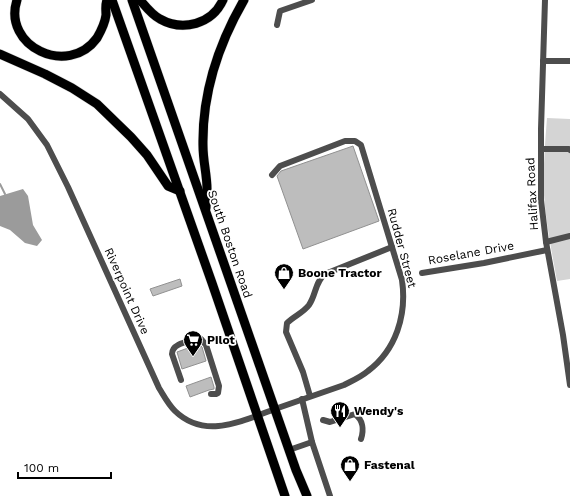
<svg xmlns="http://www.w3.org/2000/svg" width="570" height="496" viewBox="0 0 570 496" font-family="'Work Sans',sans-serif">
<style>
.green{fill:#d4d4d4}
.water{fill:#9b9b9b}
.lines{fill:none;stroke-linecap:round;stroke-linejoin:round}
.stream{stroke:#9b9b9b;stroke-width:2}
.building{fill:#bdbdbd;stroke:#919191}
.highway-casing{stroke:#dbdbdb;stroke-width:10}
.minor{stroke:#4d4d4d;stroke-width:6}
.highway{stroke:#000;stroke-width:9}
.labels{text-anchor:middle;dominant-baseline:central;stroke-width:3.5;stroke-linejoin:round;paint-order:stroke}
.street-label{font-size:12px;fill:#000;stroke:#fff}
.poi-label{font-size:12px;font-weight:bold;fill:#000;stroke:#fff;text-anchor:start}
</style>
<rect width="100%" height="100%" fill="#fff"/>
<path class="green" d="M547 118 570 119V279L557 281C552 253 546 224 544 195 543 169 545 143 547 118Z"/>
<path class="water" d="M23 189 28 196 33 225 42 240 37 246 25 243 10 230 0 226V196Z"/>
<g class="lines">
<path class="stream" d="M0 184 5 194"/>
</g>
<g class="building">
<path d="M353 146 379 221 303 249 277 176 281 171Z"/>
<path d="M180 279 182 286 153 296 150 289Z"/>
<path d="M199 344 202 347 206 361 182 369 177 352Z"/>
<path d="M211 377 214 387V389L209 390 190 397 186 386Z"/>
</g>
<g class="lines">
<defs>
<g id="highway">
<path d="M17 0C2 46 68 78 97 38 101 31 105 23 106 15 106 10 105 5 107 0"/>
<path d="M112 0 212 283 285 496"/>
<path d="M132 0 296 470 307 496"/>
<path d="M140 0C146 7 152 15 160 19 183 32 212 24 223 0"/>
<path d="M0 54 45 74 72 88 97 104 131 137 147 155 168 186 180 191"/>
<path d="M206 208C206 202 207 195 207 189 207 175 203 161 203 146 202 94 218 45 244 0"/>
</g>
</defs>
<use href="#highway" class="highway-casing"/>
<g class="minor">
<path d="M545 0 541 129V200L546 242 563 335 570 385"/>
<path d="M277 25 280 11 312 0"/>
<path d="M543 61H570"/>
<path d="M0 94 28 119 47 145 68 187 159 388C164 396 168 404 175 411 205 440 242 421 275 409 298 401 321 393 344 385 352 381 361 377 368 371 396 350 407 315 402 280L361 145 355 141H345L280 166 272 175"/>
<path d="M541 149H569L570 150"/>
<path d="M546 242 570 236"/>
<path d="M422 273 484 263 547 250"/>
<path d="M181 380 172 354C172 343 188 342 198 339H201L206 345 219 386 218 393 216 394H211"/>
<path d="M310 396 303 372 286 332 287 323C294 316 303 313 309 305 316 295 315 282 325 274L392 247"/>
<path d="M302 399 312 442"/>
<path d="M323 420 330 422 355 414C363 420 364 430 361 439"/>
<path d="M289 450 312 442 330 496"/>
</g>
<use href="#highway" class="highway"/>
</g>
<defs>
<symbol id="shop-pin" viewBox="-11 -11 22 30"><path d="M0 17L-7.5 6A9.5 9.5 0 1 1 7.5 6Z" fill="#000" stroke="#fff"/><path d="M-5-2.5h2.3a2.7 3.5 0 0 1 5.4 0H5L5.5 6h-11ZM-1.5-2.5h3a1.5 2.3 0 0 0-3 0Z" fill="#fff"/></symbol>
<symbol id="supermarket-pin" viewBox="-11 -11 22 30"><path d="M0 17L-7.5 6A9.5 9.5 0 1 1 7.5 6Z" fill="#000" stroke="#fff"/><path d="M-6-5.5h2.5l.6 2H6L4.5 2H-2.5L-4.4-4H-6ZM-1.5 3.2a1.3 1.3 0 1 0 .1 0ZM3 3.2a1.3 1.3 0 1 0 .1 0Z" fill="#fff"/></symbol>
<symbol id="restaurant-pin" viewBox="-11 -11 22 30"><path d="M0 17L-7.5 6A9.5 9.5 0 1 1 7.5 6Z" fill="#000" stroke="#fff"/><path d="M-5-6h1v4h1v-4h1v4h1v-4h1v5L-1.5 .5V6h-2V.5L-5-1ZM5-6V6H3V1.5H1.5Q1.5-4 5-6Z" fill="#fff"/></symbol>
</defs>
<g fill-rule="evenodd">
<use href="#shop-pin" x="273" y="262" width="22" height="30"/>
<use href="#supermarket-pin" x="182" y="329" width="22" height="30"/>
<use href="#restaurant-pin" x="329" y="400" width="22" height="30"/>
<use href="#shop-pin" x="339" y="454" width="22" height="30"/>
</g>
<g class="labels">
<g class="street-label">
<text transform="translate(532 194) rotate(-93)">Halifax Road</text>
<text transform="translate(230 244) rotate(71)">South Boston Road</text>
<text transform="translate(402 248) rotate(75)">Rudder Street</text>
<text transform="translate(471 253) rotate(-10)">Roselane Drive</text>
<text transform="translate(127 291) rotate(66)">Riverpoint Drive</text>
</g>
<g class="poi-label">
<text x="298" y="273">Boone Tractor</text>
<text x="207" y="340">Pilot</text>
<text x="354" y="411">Wendy's</text>
<text x="364" y="465">Fastenal</text>
</g>
</g>
<path d="M18 472v6h93v-6" fill="none" stroke="#000000" stroke-width="2"/>
<text x="24" y="472" font-size="12" fill="#000000" stroke="#ffffff" stroke-width="3" paint-order="stroke">100 m</text>
</svg>
